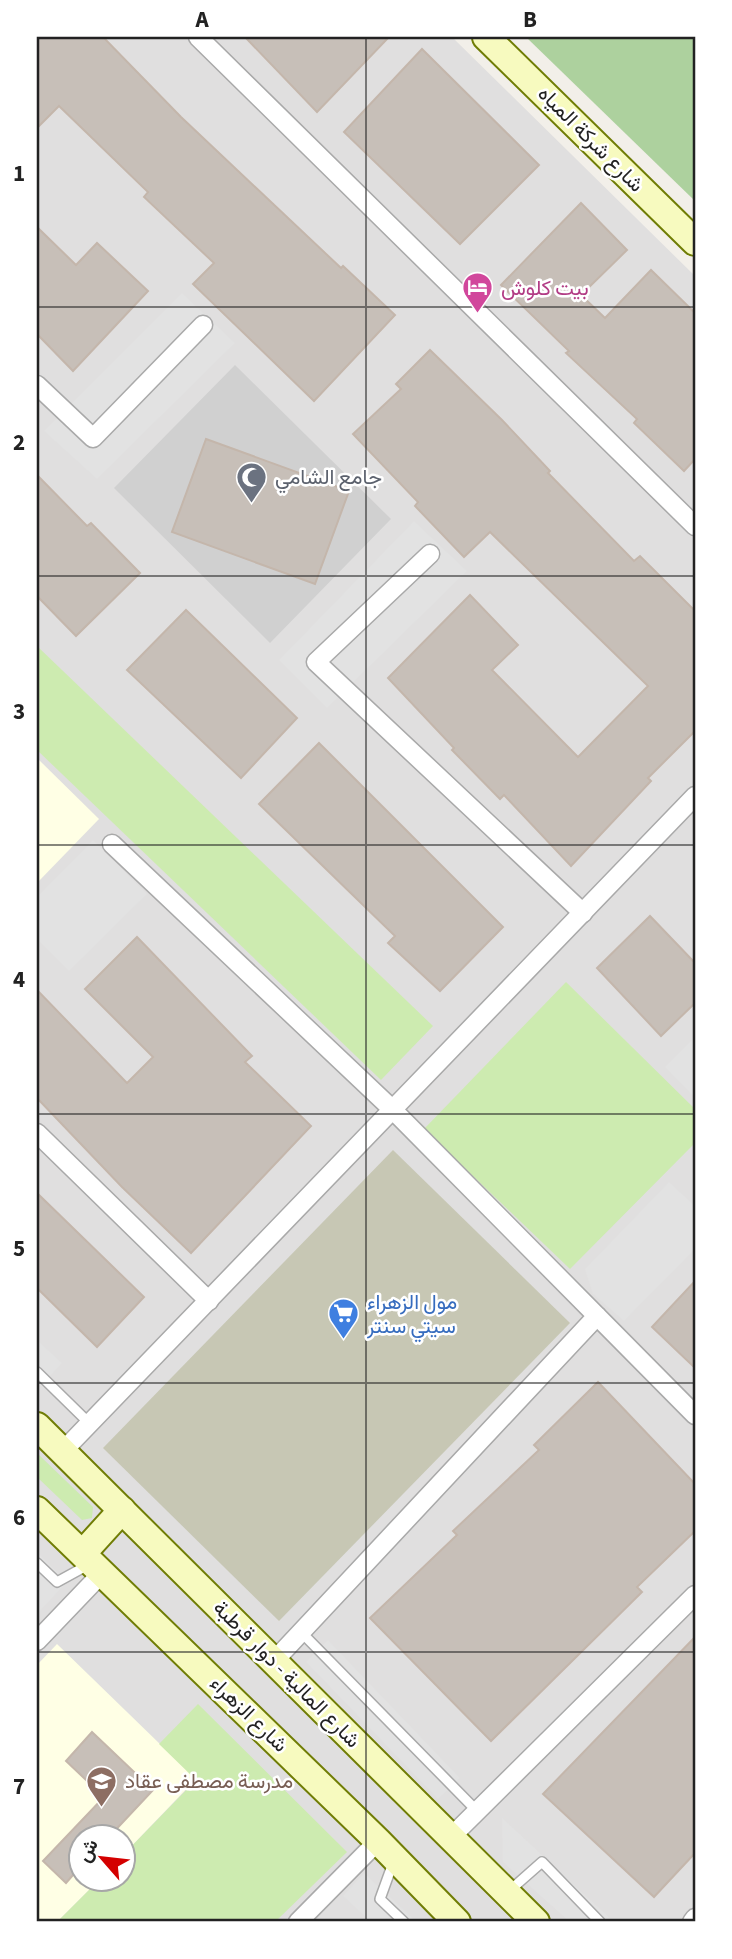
<svg xmlns="http://www.w3.org/2000/svg" width="732" height="1959" viewBox="0 0 732 1959" font-family="'Source Sans 3',Vazirmatn,sans-serif">
<style>
.residential{fill:#e0dfdf;fill-rule:evenodd}
.education{fill:#ffffe5}
.religious{fill:#d0d0d0}
.construction{fill:#c7c7b4}
.grass{fill:#cdebb0}
.forest{fill:#add19e}
.parking{fill:#e2e2e2}
.building{fill:#c7bfb8;stroke:#c4b6ab;stroke-width:2}
.lines{fill:none;stroke-linecap:round;stroke-linejoin:round}
.lane-casing{stroke:#a9a9a9;stroke-width:12}
.street-casing{stroke:#a9a9a9;stroke-width:21}
.secondary-casing{stroke:#707d05;stroke-width:30}
.lane{stroke:#fff;stroke-width:9}
.street{stroke:#fff;stroke-width:18}
.secondary{stroke:#f7fabf;stroke-width:26}
.grid{fill:none;stroke:#222;stroke-width:2;stroke-opacity:0.55}
.labels{text-anchor:middle;dominant-baseline:central;stroke-width:5;stroke-linejoin:round;paint-order:stroke}
.street-label{font-size:21px;fill:#222;stroke:#fff}
.hotel-label{font-size:21px;fill:#b23c85;stroke:#fff;text-anchor:start}
.worship-label{font-size:21px;fill:#5b616d;stroke:#fff;text-anchor:start}
.shop-label{font-size:21px;fill:#366cbe;stroke:#fff;text-anchor:start}
.education-label{font-size:21px;fill:#785e54;stroke:#fff;text-anchor:start}
.neatline{fill:none;stroke:#222;stroke-width:2.5}
.grid-label{font-size:23px;text-anchor:middle;font-weight:bold;fill:#222}
</style>
<rect width="100%" height="100%" fill="#f2efe9"/>
<path class="residential" d="M37 37H452L695 276V1922H37ZM80 1836H122V1878H80Z"/>
<g class="education">
<path d="M37 758 99 819 37 883Z"/>
<path d="M57 1644 196 1779 123 1855 122 1836H80V1878L100 1879 57 1922H37V1665Z"/>
</g>
<path class="religious" d="M235 365 391 519 270 643 114 488Z"/>
<path class="construction" d="M393 1150 570 1323 279 1621 103 1448Z"/>
<g class="grass">
<path d="M37 646 433 1026 381 1080 37 750Z"/>
<path d="M566 982 695 1109V1143L570 1269 424 1129Z"/>
<path d="M37 1453 93 1507 92 1518 82 1520 37 1477Z"/>
<path d="M198 1704 347 1852 275 1922H57L100 1879 122 1878 123 1855 196 1780 159 1744Z"/>
</g>
<path class="forest" d="M526 37H695V201Z"/>
<g class="parking">
<path d="M182 293 235 343 97 479 44 431Z"/>
<path d="M414 521 467 571 327 708 279 660Z"/>
<path d="M93 840 147 894 69 971 37 939V897Z"/>
<path d="M695 1037V1098L665 1067Z"/>
<path d="M669 1182 695 1206V1249L624 1321 593 1294 585 1269Z"/>
<path d="M37 1340 62 1363 42 1385 37 1380Z"/>
<path d="M37 1552 67 1582 39 1612 37 1610Z"/>
<path d="M328 1640 460 1778 438 1799 306 1662Z"/>
<path d="M502 1818 614 1922H570L503 1862Z"/>
<path d="M364 1873 417 1922H371L343 1896Z"/>
</g>
<g class="building">
<path d="M37 37H103L181 117 341 268 343 266 395 315 314 401 193 284 214 263 144 197 148 192 59 106 37 128Z"/>
<path d="M245 37H389L317 112Z"/>
<path d="M422 49 539 165 460 244 344 132Z"/>
<path d="M581 203 627 250 581 295 605 318 651 270 695 313V459L684 471 634 423 637 419 566 353 569 351 501 285Z"/>
<path d="M37 227 76 265 97 243 148 291 73 371 37 334Z"/>
<path d="M430 350 502 420 550 471 548 473 634 561 640 556 695 611V731L648 778 651 781 571 866 504 795 500 799 452 750 454 748 388 678 470 595 518 645 492 670 578 757 648 686 490 532 464 557 415 506 418 502 353 434 401 389 396 384Z"/>
<path d="M206 439 349 491 315 584 172 532Z"/>
<path d="M37 475 87 526 91 523 140 573 76 636 37 596Z"/>
<path d="M186 610 297 718 241 778 127 670Z"/>
<path d="M319 743 503 927 440 991 388 943 395 936 259 804Z"/>
<path d="M650 916 695 963V1003L661 1036 597 968Z"/>
<path d="M137 937 252 1056 245 1062 311 1126 191 1253 122 1187 37 1098V990L127 1083 153 1057 85 989Z"/>
<path d="M37 1193 144 1297 97 1347 37 1288Z"/>
<path d="M695 1281V1368L652 1327Z"/>
<path d="M598 1382 695 1484V1531L637 1587 642 1592 491 1741 370 1618 457 1535 453 1531 539 1450 534 1445Z"/>
<path d="M695 1637V1853L654 1897 543 1794Z"/>
<path d="M92 1732 153 1790 109 1837H80V1867L66 1883 43 1861 104 1797 66 1761Z"/>
</g>
<g class="lines">
<defs>
<g id="lane">
<path d="M37 1372 89 1423"/>
<path d="M37 1563 57 1582 88 1565"/>
<path d="M301 1632 477 1811"/>
<path d="M393 1863 380 1899 404 1922"/>
<path d="M509 1891 542 1862 600 1922"/>
</g>
<g id="street">
<path d="M198 37 695 526"/>
<path d="M37 385 93 438 203 325"/>
<path d="M430 554 316 662 583 913"/>
<path d="M112 844 393 1110 597 1316 274 1661"/>
<path d="M37 1133 209 1301"/>
<path d="M597 1316 695 1415"/>
<path d="M63 1451 695 796"/>
<path d="M37 1641 103 1572"/>
<path d="M451 1837 695 1595"/>
<path d="M298 1922 378 1841"/>
<path d="M692 1922 695 1918"/>
</g>
<g id="secondary">
<path d="M486 37 695 242"/>
<path d="M37 1426 536 1922"/>
<path d="M37 1510 378 1841 457 1922"/>
<path d="M83 1553 122 1510"/>
</g>
</defs>
<use href="#lane" class="lane-casing"/>
<use href="#street" class="street-casing"/>
<use href="#secondary" class="secondary-casing"/>
<use href="#lane" class="lane"/>
<use href="#street" class="street"/>
<use href="#secondary" class="secondary"/>
</g>
<path class="grid" d="M366 37V1922M37 307H695M37 576H695M37 845H695M37 1114H695M37 1383H695M37 1652H695"/>
<defs>
<symbol id="hotel-pin" viewBox="-11 -11 22 30"><path d="M0 17L-7.5 6A9.5 9.5 0 1 1 7.5 6Z" fill="#d1479c" stroke="#fff"/><path d="M-6-4.5h1.5V1H6V5H4.5V3h-9V5H-6ZM-4 0a1.8 1.8 0 1 1 3.6 0ZM.5 0V-2.5h3Q6-2.5 6 0Z" fill="#fff"/></symbol>
<symbol id="mosque-pin" viewBox="-11 -11 22 30"><path d="M0 17L-7.5 6A9.5 9.5 0 1 1 7.5 6Z" fill="#6b7280" stroke="#fff"/><path d="M3.5-4.9A6 6 0 1 0 3.5 4.9A5 5 0 1 1 3.5-4.9Z" fill="#fff"/></symbol>
<symbol id="supermarket-pin" viewBox="-11 -11 22 30"><path d="M0 17L-7.5 6A9.5 9.5 0 1 1 7.5 6Z" fill="#3f7fe0" stroke="#fff"/><path d="M-6-5.5h2.5l.6 2H6L4.5 2H-2.5L-4.4-4H-6ZM-1.5 3.2a1.3 1.3 0 1 0 .1 0ZM3 3.2a1.3 1.3 0 1 0 .1 0Z" fill="#fff"/></symbol>
<symbol id="school-pin" viewBox="-11 -11 22 30"><path d="M0 17L-7.5 6A9.5 9.5 0 1 1 7.5 6Z" fill="#8d6e63" stroke="#fff"/><path d="M0-5L7-2L0 1L-7-2ZM-4 1L0 2.5L4 1V4Q0 6-4 4Z" fill="#fff"/></symbol>
</defs>
<g fill-rule="evenodd">
<use href="#hotel-pin" x="460" y="270" width="35" height="47"/>
<use href="#mosque-pin" x="234" y="460" width="35" height="47"/>
<use href="#supermarket-pin" x="326" y="1296" width="35" height="47"/>
<use href="#school-pin" x="84" y="1764" width="35" height="47"/>
</g>
<g class="labels">
<g class="street-label">
<text transform="translate(591 139) rotate(45)">شارع شركة المياه</text>
<text transform="translate(287 1674) rotate(45)">شارع المالية - دوار قرطبة</text>
<text transform="translate(249 1714) rotate(44)">شارع الزهراء</text>
</g>
<g class="hotel-label">
<text x="501" y="288">بيت كلوش</text>
</g>
<g class="worship-label">
<text x="275" y="477">جامع الشامي</text>
</g>
<g class="shop-label">
<text x="367" y="1302">مول الزهراء<tspan x="367" dy="24">سيتي سنتر</tspan></text>
</g>
<g class="education-label">
<text x="125" y="1781">مدرسة مصطفى عقاد</text>
</g>
</g>
<rect width="732" height="1959" fill="none" stroke="#ffffff" stroke-width="77"/>
<g transform="translate(102 1858) rotate(298)"><circle r="33" fill="#ffffff" stroke="#a7a7a7" stroke-width="2"/>
<path d="M0-5L12 26L0 18L-12 26Z" fill="#d40000"/>
<text y="-10" font-size="19" font-weight="bold" text-anchor="middle" fill="#222222">ش</text>
</g>
<rect x="38" y="38" width="656" height="1882" class="neatline"/>
<g class="grid-label">
<text x="202" y="27">A</text>
<text x="530" y="27">B</text>
<text x="19" y="181">1</text>
<text x="19" y="450">2</text>
<text x="19" y="719">3</text>
<text x="19" y="987">4</text>
<text x="19" y="1256">5</text>
<text x="19" y="1525">6</text>
<text x="19" y="1794">7</text>
</g>
</svg>
